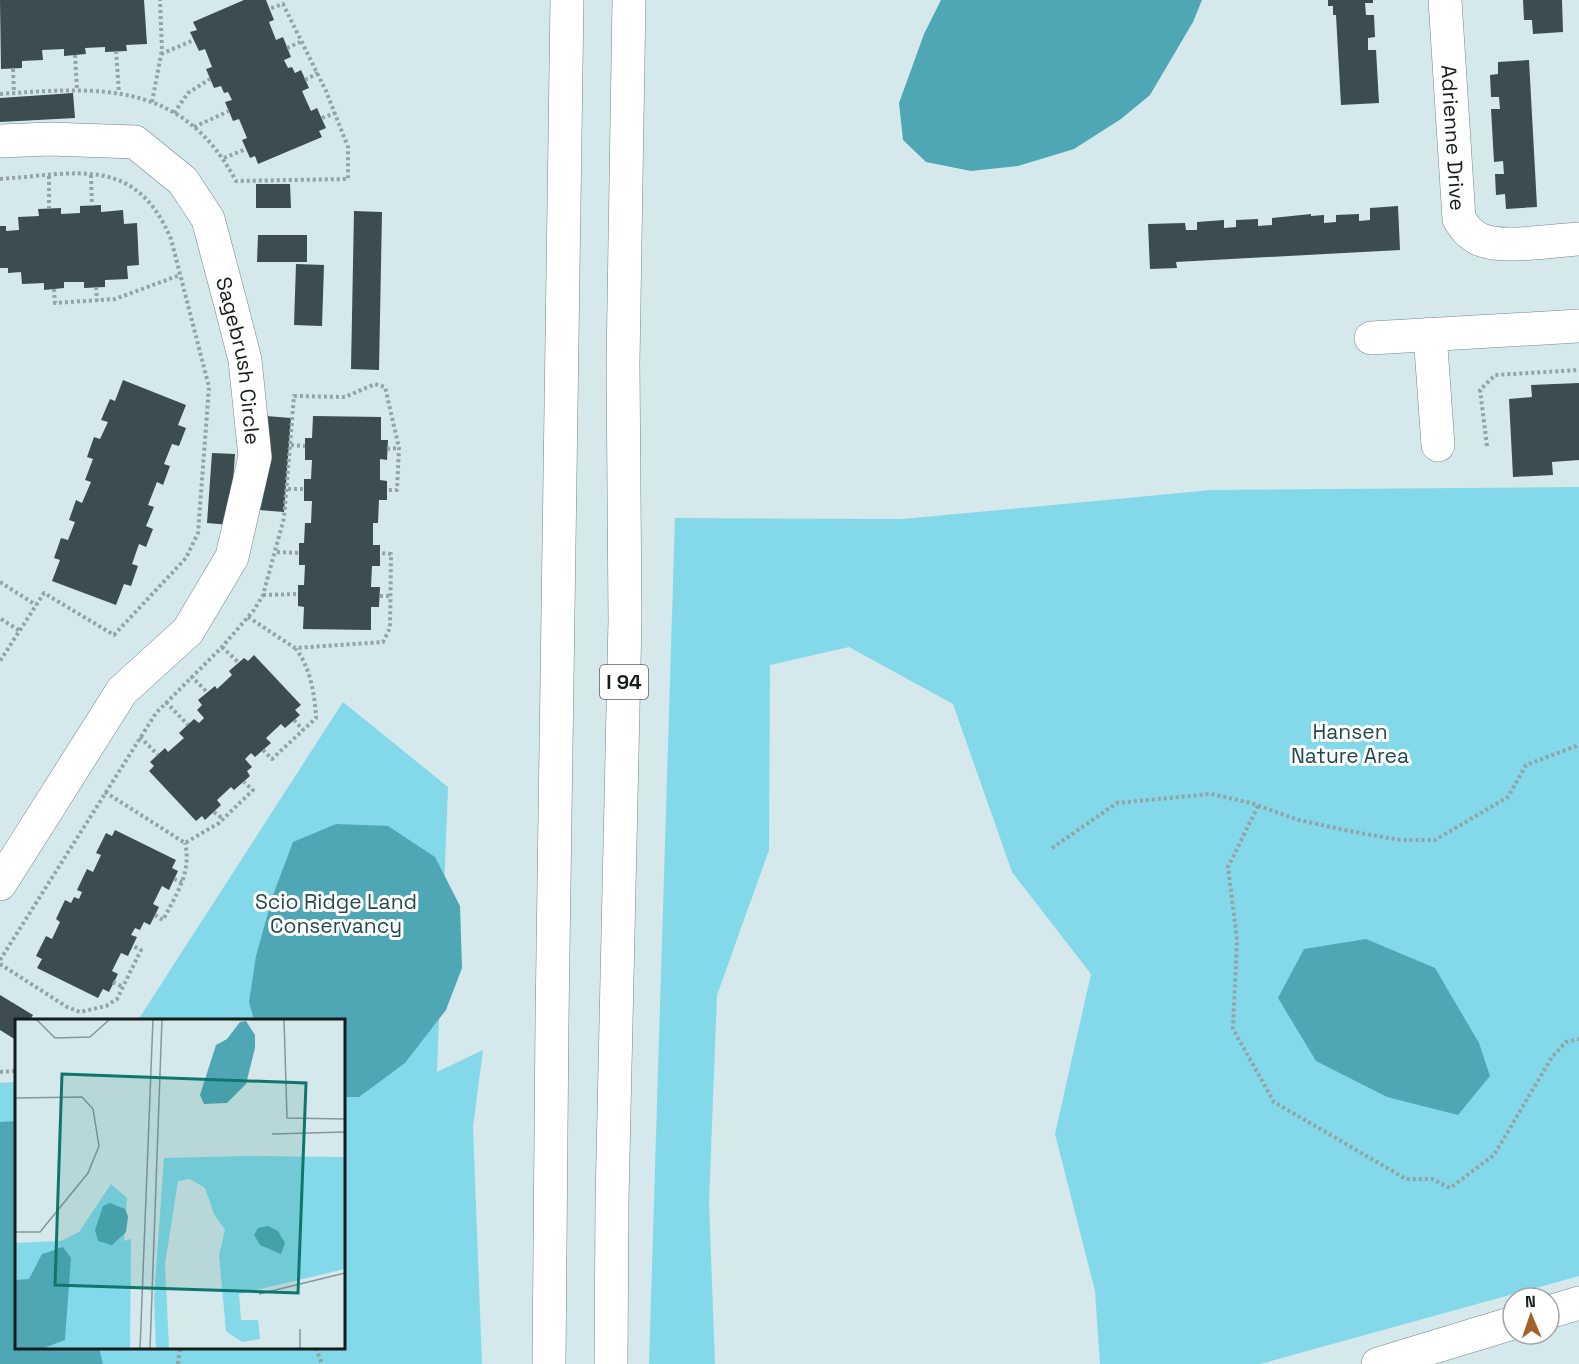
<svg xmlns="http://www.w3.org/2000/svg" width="1579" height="1364" viewBox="0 0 1579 1364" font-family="'Space Grotesk',sans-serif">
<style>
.green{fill:#83d9e9}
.water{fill:#4fa7b6}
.building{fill:#3c4c50}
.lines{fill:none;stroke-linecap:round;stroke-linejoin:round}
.minor-casing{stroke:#748589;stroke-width:34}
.highway-casing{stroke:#748589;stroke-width:34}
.path{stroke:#94a3a6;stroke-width:4;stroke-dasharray:3 3;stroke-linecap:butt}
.minor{stroke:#fff;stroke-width:33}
.highway{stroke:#fff;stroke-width:33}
.labels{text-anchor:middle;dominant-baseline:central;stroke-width:6;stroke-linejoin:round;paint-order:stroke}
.shield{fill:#fff;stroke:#5b6061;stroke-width:1.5}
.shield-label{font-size:20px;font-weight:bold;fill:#151c1d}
.street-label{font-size:21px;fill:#151c1d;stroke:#fff}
.park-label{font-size:21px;fill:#1f484f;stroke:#fff}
.inset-road{fill:none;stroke:#889699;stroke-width:1.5}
.view{fill:#0f766e;fill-opacity:0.15;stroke:#0f766e;stroke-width:3}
.inset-edge{fill:none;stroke:#151c1d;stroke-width:3}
</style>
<rect width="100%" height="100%" fill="#d5e8ec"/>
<g class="green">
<path d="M1579 487V1276L1260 1364H1100L1095 1291 1055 1134 1091 974 1012 872 953 704 849 647 770 665 769 850 717 995 709 1202 715 1364H649L675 518 903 519 1212 490Z"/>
<path d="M343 702 448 787 437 1072 483 1050 473 1127 482 1364H0V1083L16 1082V1348H344V1020H138Z"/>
</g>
<g class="water">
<path d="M941 0H1202L1193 22 1150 95 1121 119 1074 149 1018 166 971 171 926 162 903 140 899 103 924 34Z"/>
<path d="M336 824 388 826 435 857 460 906 462 968 446 1010 405 1063 359 1097H344V1020H254L249 1002 256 956 273 895 293 842Z"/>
<path d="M1366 939 1435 968 1479 1043 1490 1076 1458 1115 1387 1097 1316 1061 1278 998 1304 949Z"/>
<path d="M16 1121V1348H99L103 1364H0V1122Z"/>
</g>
<g class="building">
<path d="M0 0H144L147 44 126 45 127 51 105 52V47L85 48 86 54 64 56V49L42 50 43 60 22 61V68L1 69Z"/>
<path d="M244 0H266L274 20 269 22 276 40 283 37 291 57 284 60 288 68 292 67 295 73 301 70 309 88 302 91 311 111 317 108 326 128 319 131 322 137 258 164 255 156 250 158 242 140 247 138 239 119 233 121 225 102 232 100 228 92 224 93 221 86 214 88 206 69 212 67 205 49 199 51 190 32 197 30 193 22Z"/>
<path d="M1328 0H1373V3H1365L1366 15H1374L1375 37 1368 38V50H1376L1379 103 1341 105 1336 15H1333V6H1328Z"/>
<path d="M1523 0H1562L1563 32 1533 34 1532 20H1524Z"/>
<path d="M1529 60 1537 207 1506 209 1505 194 1496 195 1495 174H1504L1503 161 1494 162 1491 109H1500L1499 97H1491L1490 75 1498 74V62Z"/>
<path d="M73 93 75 118 0 122V98Z"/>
<path d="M256 184H290L291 208H256Z"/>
<path d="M101 205V212L123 210 124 224 137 223 139 265 127 266 128 279 105 280V287L84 288V282H64V288L44 290V283L22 284 21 272 8 273V268H0V226H6V231L19 230 18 217 39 216 38 209 61 208V214L80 213V206Z"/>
<path d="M1398 206 1400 250 1176 262 1177 268 1150 269 1148 224 1185 223 1186 230H1197V222L1224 220V228L1236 227V220L1258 219V226L1272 225V218L1311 214V216L1324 215V223L1336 222V215L1359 214V221L1370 220V208Z"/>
<path d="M354 211 382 212 379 370 351 369Z"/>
<path d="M258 235H307V262H257Z"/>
<path d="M296 264 324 265 322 326 294 325Z"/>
<path d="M123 380 186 405 178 425 186 428 179 446 172 444 164 464 170 466 163 485 157 482 148 505 154 507 146 526 153 529 146 547 139 544 132 564 138 566 131 586 124 584 116 605 52 581 60 560 54 558 61 538 68 540 75 522 69 520 76 500 82 503 91 482 85 480 93 459 87 457 94 437 100 439 108 422 101 420 110 399 115 401Z"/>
<path d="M1579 383V460L1552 462 1553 475 1513 477 1509 399 1532 397 1531 385Z"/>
<path d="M266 416 291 418 284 512 259 510Z"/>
<path d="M313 416 381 417V440H388L387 460 380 459V480L387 481V500H379L378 523H373V545H380V566H372L371 587H380L379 607H371V630L303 629 304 607 298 606V585H304L305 565H299V543H304L305 523H311L312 501H304V479H311L312 460H305V438H312Z"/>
<path d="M212 453 235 454 230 525 207 523Z"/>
<path d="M254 655 301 705 295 710 300 715 285 728 281 724 266 738 271 743 255 757 251 753 245 759 252 767 247 771 250 776 234 790 231 787 217 800 221 805 205 820 202 816 196 821 149 771 154 766 150 762 165 748 168 752 184 738 179 733 194 719 199 723 204 718 197 710 202 705 198 700 215 686 217 689 232 675 229 671 244 658 248 661Z"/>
<path d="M115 830 176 860 172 868 178 871 169 890 162 886 153 904 159 907 150 925 144 922 140 930 135 928 131 935 137 937 128 956 121 953 112 971 118 974 109 992 103 989 98 998 37 968 42 959 36 956 46 936 52 939 60 922 56 919 65 900 71 903 74 897 79 899 82 892 77 890 87 869 93 872 101 855 96 853 106 833 112 836Z"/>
<path d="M0 995 33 1015 30 1020H16V1040L0 1030Z"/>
</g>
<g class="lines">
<defs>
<g id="minor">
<path id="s1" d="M1445 0 1459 219C1465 228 1469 234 1479 239 1501 250 1554 240 1579 239"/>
<path id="s2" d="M0 141 50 139 135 142 183 181 208 219 232 309 245 360 255 457 232 557 188 631 122 691 0 884"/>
<path d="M1430 334 1438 445"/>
<path d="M1371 338 1579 326"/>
<path d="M1549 1312 1579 1303"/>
<path d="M1378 1364 1513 1323"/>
</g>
<g id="highway">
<path d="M549 1364 552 1020 567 0"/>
<path d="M611 1364 612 1202 625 620 623 363 629 0"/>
</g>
</defs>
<use href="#minor" class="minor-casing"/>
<use href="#highway" class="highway-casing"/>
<g class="path">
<path d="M287 48 300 42"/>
<path d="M116 51 119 93"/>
<path d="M161 54 194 40"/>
<path d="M75 55 77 89"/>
<path d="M13 69 14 93"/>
<path d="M305 80 318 73"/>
<path d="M0 94C100 87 182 80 236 181L348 179V147L326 91 283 4 269 9"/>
<path d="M152 102 162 50 160 0"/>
<path d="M174 113 188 93 210 79"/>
<path d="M322 118 335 113"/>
<path d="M194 127 229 111"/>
<path d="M224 158 246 149"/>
<path d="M91 175 92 206"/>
<path d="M49 176V208"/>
<path d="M0 179C76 174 135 154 171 239L209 387 198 533 186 558 114 635 44 593 0 661"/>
<path d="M96 287 97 301"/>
<path d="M54 289 55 303 115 299 180 275"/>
<path d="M291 445 305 446"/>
<path d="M1487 446 1480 390 1495 375 1579 370"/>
<path d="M387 449 399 448"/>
<path d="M288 489H304"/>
<path d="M277 552 299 553"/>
<path d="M0 582 36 605"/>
<path d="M263 595 298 594"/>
<path d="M380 596H390"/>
<path d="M248 617 295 648 383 642 390 628 391 554 380 553"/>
<path d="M1 619 20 631"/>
<path d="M222 647 238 662"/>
<path d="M191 676 207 692"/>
<path d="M166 702 188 725"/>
<path d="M294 720 303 730"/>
<path d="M140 737 158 755"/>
<path d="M263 750 272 759 316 718C315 695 310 667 296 649"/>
<path d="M105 792 185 843 219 823 253 790 244 782"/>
<path d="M1258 806 1228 867 1237 940 1233 1029 1274 1102 1406 1179H1432L1450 1188 1494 1155 1552 1057 1566 1042 1579 1039"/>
<path d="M214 812 223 819"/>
<path d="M1052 848 1117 803 1211 794 1251 803 1299 820 1349 831 1400 840H1435L1508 797 1526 765 1579 745"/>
<path d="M174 879 182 882"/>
<path d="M155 915 163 920C176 895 192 872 185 843"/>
<path d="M0 960 156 713 222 647 254 610 263 595 284 518 294 396 345 397 375 384 385 387 399 448 397 490H387"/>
<path d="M0 964 67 1007 80 1012 106 1006 117 999 141 950 133 946"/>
<path d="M113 982 123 987"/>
<path d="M0 1072 16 1071"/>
<path d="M316 1348 322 1364"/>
<path d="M178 1364 180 1348"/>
</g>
<use href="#minor" class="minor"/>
<use href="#highway" class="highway"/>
</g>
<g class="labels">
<rect class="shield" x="600" y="665" width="48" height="34" rx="4.5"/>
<g class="shield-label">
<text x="624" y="682">I 94</text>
</g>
<g class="street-label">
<text stroke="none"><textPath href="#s1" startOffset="138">Adrienne Drive</textPath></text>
<text stroke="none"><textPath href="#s2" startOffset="388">Sagebrush Circle</textPath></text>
</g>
<g class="park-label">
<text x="1350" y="731">Hansen<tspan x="1350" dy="24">Nature Area</tspan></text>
<text x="336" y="901">Scio Ridge Land<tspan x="336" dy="24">Conservancy</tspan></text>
</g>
</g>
<g transform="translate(15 1019)">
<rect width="330" height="330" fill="#d5e8ec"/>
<path d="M232 137 330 138V250L224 275 226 301H243L245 320 227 323 211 312 204 236 210 211 199 195 190 169 175 160 163 162 150 245 154 330H141L139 279 149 139ZM96 165 112 179 109 222 116 220 115 330H0V224L46 222 64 213Z" fill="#83d9e9"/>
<path d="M231 2 240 16V29L231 65 212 84 189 85 185 76 201 26 212 20 225 3ZM95 184 110 190 113 197 111 213 97 226 83 222 80 211 88 187ZM253 207 263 212 270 224 266 235 245 226 239 216 243 209ZM48 228 56 239 50 321 26 330H0V261L14 260 27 235Z" fill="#4fa7b6"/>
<path class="inset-road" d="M21 0 40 19 75 18 95 0M269 0 272 99 330 100M0 79 67 78 78 90 84 127 73 154 25 213H0M257 115 330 113M244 275 330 254M125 330 138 0M135 330 147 0M285 330V310"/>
<path class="view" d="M47 55 291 64 283 274 40 266Z"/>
<rect width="330" height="330" class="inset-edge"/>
</g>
<g transform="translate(1531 1316) rotate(358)"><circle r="28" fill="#ffffff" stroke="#a1a4a5" stroke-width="1.5"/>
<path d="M0-4.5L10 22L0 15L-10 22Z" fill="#a06228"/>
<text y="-9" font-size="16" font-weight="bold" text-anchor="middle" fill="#151c1d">N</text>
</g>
</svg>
